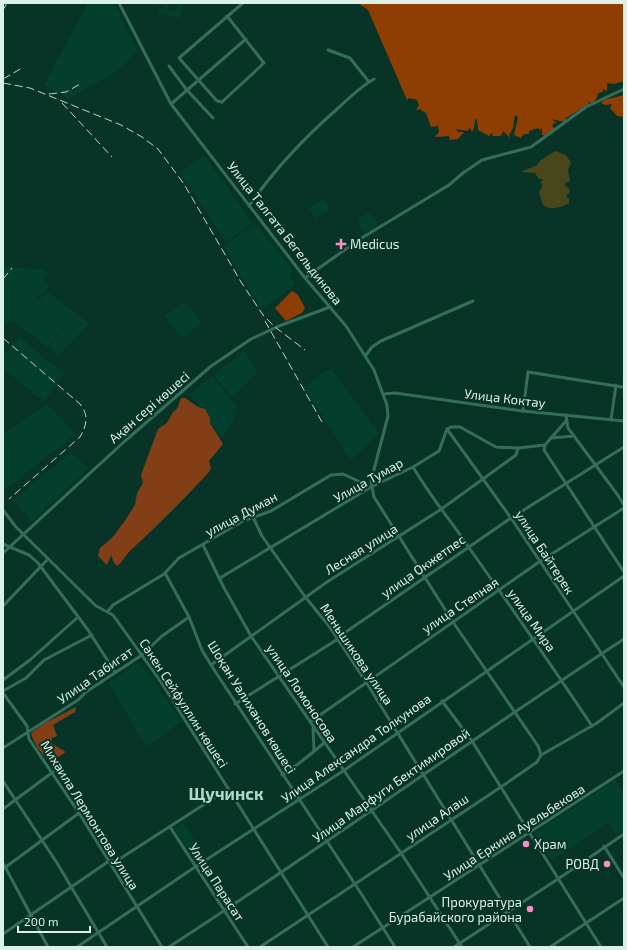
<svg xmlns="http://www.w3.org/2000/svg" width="627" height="950" viewBox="0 0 627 950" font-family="'Exo 2',sans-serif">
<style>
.built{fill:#043f2e}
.green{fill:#823f17}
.forest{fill:#8e3e03}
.water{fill:#48471c}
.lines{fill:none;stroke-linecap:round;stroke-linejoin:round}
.minor{stroke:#346e5a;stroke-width:3}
.rail{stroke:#bcd5cc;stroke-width:1;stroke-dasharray:8 4;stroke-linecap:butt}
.poi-dot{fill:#fa8fc8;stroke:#083427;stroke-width:1.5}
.labels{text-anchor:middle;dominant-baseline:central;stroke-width:4;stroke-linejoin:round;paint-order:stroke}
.street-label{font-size:13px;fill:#dbf1e8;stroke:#083427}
.poi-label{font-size:13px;fill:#dbf1e8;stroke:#083427;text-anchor:start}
.district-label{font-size:17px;font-weight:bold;fill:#addac7;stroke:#083427}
</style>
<rect width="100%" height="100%" fill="#083427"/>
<g class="built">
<path d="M88 3H114L137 51 119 70 69 98 44 85Z"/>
<path d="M147 3H170L167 10 176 12 179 3H183L180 18 157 13 159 8 165 9V7Z"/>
<path d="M204 155 252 223 226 242 180 172Z"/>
<path d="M324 198 330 209 316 219 309 208Z"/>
<path d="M368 212 378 224 365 234 357 220Z"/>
<path d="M255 224 293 271 290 275 296 284 262 309 223 246Z"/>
<path d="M3 266 44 270 48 273 42 280 50 286 37 298 57 318 39 299 48 292 89 323 58 357 49 347 62 330 60 321 61 330 47 347 14 321 6 324 3 322Z"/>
<path d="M185 302 202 323 182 338 164 316Z"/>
<path d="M19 337 64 373 44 402 3 368V356Z"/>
<path d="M244 351 258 372 232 397 214 375Z"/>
<path d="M331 368 379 434 351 460 304 387Z"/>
<path d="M212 376 237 407 233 422 222 438 190 394Z"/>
<path d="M47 404 76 434 3 491V434Z"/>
<path d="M71 453 88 468 32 521 13 500Z"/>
<path d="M139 662 182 721 146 747 109 683Z"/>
<path d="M615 780 624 795V830L617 835 608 823 552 860 533 834Z"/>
<path d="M183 823 206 856 197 863 174 829Z"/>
</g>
<g class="green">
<path d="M181 398H185L198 407 205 409 210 418V423L223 444 209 461 211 468 209 472C184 499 158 525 131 550 125 555 123 562 117 566L114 563 111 555 107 565 98 556 100 548 112 538 124 522 135 505 137 493 143 483 141 475 158 429 167 423 173 412 177 409Z"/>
<path d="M76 707 75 712 53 725 57 736 52 738 51 743 66 752 52 761C43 758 33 742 31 733L45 723Z"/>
</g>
<g class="forest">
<path d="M358 3H624V81L614 84 607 83V91L603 89V92L598 93C597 98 596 102 590 103L588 101 589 104 566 118 565 122 551 119 557 123H554L552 126 555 129 546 136 542 135V128L540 130 538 128 529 131V134H524L521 138 514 135 518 117 515 115 513 128 509 135 510 138 503 131 501 136H492L493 132 489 136 478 130 477 119 475 120 474 128 472 132 470 128 467 131 456 129 458 132H464L458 139 450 140 449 136 435 137 439 132 438 126 431 127 426 113 420 109 416 110 419 105 417 100 409 98 407 100 368 10Z"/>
<path d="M624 95V117L617 116 610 108 612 104 605 105 601 103 604 100Z"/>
<path d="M292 291 298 295 305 308 302 313 286 321 275 308Z"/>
</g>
<path class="water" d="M555 151 566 155 571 163 568 170 570 181 564 184 570 190 569 193 566 196 569 199V203C563 207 549 211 543 205L539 192 542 187 541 182 543 179H539L535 173 521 172 537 165 541 160Z"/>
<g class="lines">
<g class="minor">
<path d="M119 3 171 104 305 278 346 326 374 370 387 405 388 416 371 481 374 497 453 622 538 746 541 755"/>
<path d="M328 50 350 58 369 82"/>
<path d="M169 66 186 89 213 118"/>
<path d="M222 102 217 101 179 58 243 3"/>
<path d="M222 102 264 63 227 16"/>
<path d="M171 104 246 39"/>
<path d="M249 206C274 170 303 139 336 110 348 99 360 87 374 79"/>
<path d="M305 278 360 239 449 185 463 173 482 160 531 147 586 107 624 89"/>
<path d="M366 355 372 347 381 341 473 301"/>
<path d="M383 394 395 393 523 411 624 421"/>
<path d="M523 411 528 372 622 387"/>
<path d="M566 415 568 428 617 494 624 505"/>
<path d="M611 420 616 385"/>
<path d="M447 429 511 518 624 687"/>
<path d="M551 438 574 436"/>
<path d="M545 445 544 450 624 572"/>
<path d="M413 467C430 496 451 521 470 549 511 607 552 666 592 726"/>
<path d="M3 510 16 527 96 606 113 615 161 682 328 947"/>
<path d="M253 517 262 536 306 598 329 626 366 682 530 947"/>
<path d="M3 544 29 555 38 563 88 630 115 672"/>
<path d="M203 545 223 586 251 636 401 853 462 947"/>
<path d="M3 553 125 441 210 367 251 339 279 326 330 307"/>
<path d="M165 573 189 617 202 650 211 665 355 884 395 947"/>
<path d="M220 578 371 487 413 467 439 451 447 429 451 427H460L496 447 518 448 545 445 566 421"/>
<path d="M3 606 48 559"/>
<path d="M108 611 113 605 164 574 179 558 243 521 271 511 331 475 343 474 371 487"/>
<path d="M211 665 327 582 440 510 516 455 518 448"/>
<path d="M3 680 30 660 78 617"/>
<path d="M3 691 26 678 44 660 92 635"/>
<path d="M3 693 27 726 29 739 79 813 162 947"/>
<path d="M442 701 472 741 601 947"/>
<path d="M235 704 338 639 343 634 511 518 624 447"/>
<path d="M310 722 539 562 624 508"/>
<path d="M313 726 314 751"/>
<path d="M3 748 78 700 86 692 142 655 162 636 189 617"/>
<path d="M282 775C297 766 311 754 324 743"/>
<path d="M3 781 57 863 107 947"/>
<path d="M3 809 53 772"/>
<path d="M170 827 248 947"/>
<path d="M604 846 624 878"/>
<path d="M3 863 48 947"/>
<path d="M3 869 79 813"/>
<path d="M3 934 109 861 118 860 228 789"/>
<path d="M77 947 195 867 343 771 624 576"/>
<path d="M169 947C323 847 471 739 624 639"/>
<path d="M260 947 501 787 537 762 541 755 597 723 624 703"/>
<path d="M353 947 624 771"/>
<path d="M454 947 558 879 624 834"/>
<path d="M550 947 624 898"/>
</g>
<g class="rail">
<path d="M3 10 7 3"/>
<path d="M3 79 22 68"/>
<path d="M3 83 30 88 121 125 142 137 158 149 184 184 241 282 263 315 275 327 305 350"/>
<path d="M49 94 66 92 82 83"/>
<path d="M62 103 112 157"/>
<path d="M3 279 12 268"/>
<path d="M265 321 322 422"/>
<path d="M3 338 80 404C89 415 87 425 80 437L9 499"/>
</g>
</g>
<g class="poi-dot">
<path d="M339 238h4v4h4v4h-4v4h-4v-4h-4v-4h4z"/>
<circle cx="526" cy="844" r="4"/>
<circle cx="607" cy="864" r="4"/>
<circle cx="530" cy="909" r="4"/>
</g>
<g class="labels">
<g class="street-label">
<text transform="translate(285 233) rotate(52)">Улица Талгата Бегельдинова</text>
<text transform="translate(505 398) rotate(7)">Улица Коктау</text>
<text transform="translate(149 407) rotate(-41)">Ақан сері көшесі</text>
<text transform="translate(368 480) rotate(-29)">Улица Тумар</text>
<text transform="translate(241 514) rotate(-28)">улица Думан</text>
<text transform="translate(361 549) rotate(-32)">Лесная улица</text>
<text transform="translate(545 552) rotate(57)">улица Байтерек</text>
<text transform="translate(423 566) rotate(-35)">улица Окжетпес</text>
<text transform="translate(460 605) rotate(-34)">улица Степная</text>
<text transform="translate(532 620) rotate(55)">улица Мира</text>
<text transform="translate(357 654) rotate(56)">Меньшикова улица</text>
<text transform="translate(95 675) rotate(-35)">Улица Табигат</text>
<text transform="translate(302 693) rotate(56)">улица Ломоносова</text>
<text transform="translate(184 703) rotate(57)">Сәкен Сейфуллин көшесі</text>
<text transform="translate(252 707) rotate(58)">Шоқан Уәлиханов көшесі</text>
<text transform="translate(356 748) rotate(-35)">Улица Александра Толкунова</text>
<text transform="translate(391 785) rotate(-35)">Улица Марфуги Бектимировой</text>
<text transform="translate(90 815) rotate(58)">Михаила Лермонтова улица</text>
<text transform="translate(437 817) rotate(-34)">улица Алаш</text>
<text transform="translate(514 832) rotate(-33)">Улица Еркина Ауельбекова</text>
<text transform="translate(217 882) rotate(57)">Улица Парасат</text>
</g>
<g class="poi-label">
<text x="350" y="244">Medicus</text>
<text x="534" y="844">Храм</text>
<text x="599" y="864" text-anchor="end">РОВД</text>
<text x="522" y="902" text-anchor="end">Прокуратура<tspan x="522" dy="15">Бурабайского района</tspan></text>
</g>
<g class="district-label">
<text x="226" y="793">Щучинск</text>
</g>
</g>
<rect width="627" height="950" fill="none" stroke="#dbf1e8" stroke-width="8"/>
<path d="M18 926v6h72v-6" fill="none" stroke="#dbf1e8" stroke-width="2"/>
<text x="24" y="926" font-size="12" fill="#dbf1e8" stroke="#083427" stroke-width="3" paint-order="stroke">200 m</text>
</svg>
